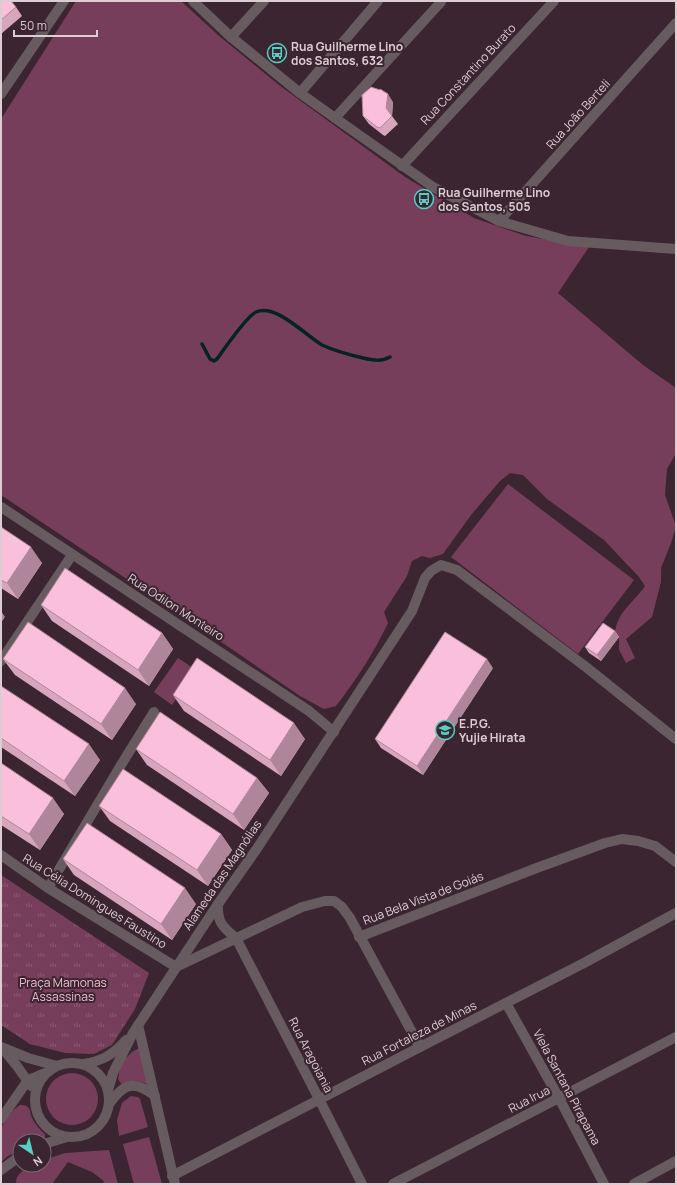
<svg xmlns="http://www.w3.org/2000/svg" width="677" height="1185" viewBox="0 0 677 1185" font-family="Manrope,sans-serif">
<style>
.grass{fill:#773e5b}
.park{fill:url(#park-tufts)}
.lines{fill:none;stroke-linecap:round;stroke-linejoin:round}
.stream{stroke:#042421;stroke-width:3.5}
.minor{stroke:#675b60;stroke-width:10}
.tertiary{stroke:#675b60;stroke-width:10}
.wall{fill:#d7a5bc}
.shaded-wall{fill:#af8699}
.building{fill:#fac0db;stroke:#af8699}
.labels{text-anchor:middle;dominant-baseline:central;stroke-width:4;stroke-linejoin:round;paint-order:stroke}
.poi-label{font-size:12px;font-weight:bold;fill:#dccdd3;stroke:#3b2530;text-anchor:start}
.street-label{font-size:12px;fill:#dccdd3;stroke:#3b2530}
.park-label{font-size:12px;fill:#f4bbd5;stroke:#3b2530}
</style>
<defs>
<pattern id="park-tufts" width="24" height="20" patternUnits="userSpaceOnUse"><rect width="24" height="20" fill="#773e5b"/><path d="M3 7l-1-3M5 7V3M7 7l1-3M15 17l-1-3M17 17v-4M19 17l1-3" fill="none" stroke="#8a5972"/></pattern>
</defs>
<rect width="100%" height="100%" fill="#3b2530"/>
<g class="grass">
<path d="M76 1H181L218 35 279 85 405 177 474 218 526 236 589 247 558 293 643 365 676 388V453L667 469 665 495 676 526 671 543 661 568V582L652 617 626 639 635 658 626 663 619 650V638L615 635C615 614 634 602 645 586L639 577 604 540 547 499 523 475 510 473 500 481 471 515 443 554 430 558 422 556 412 561 407 576 384 612 388 623C374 653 356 680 336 706L324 709 300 696 236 652 1 495V119Z"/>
<path d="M508 484 634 580 578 654 451 557Z"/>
<path d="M178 658 196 670 172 705 154 692Z"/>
<path d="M139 1048 148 1084 135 1081 122 1085 118 1079 121 1063 132 1052Z"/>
<circle cx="72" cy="1099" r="26"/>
<path d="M131 1096 138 1097 140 1099 148 1127 119 1136 117 1120 122 1103Z"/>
<path d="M20 1105C31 1105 29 1110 32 1118 35 1124 40 1130 45 1134V1138L39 1141H20V1150L8 1156 1 1162C1 1152 0 1140 1 1130 2 1123 14 1108 20 1105Z"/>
<path d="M149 1137 162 1184H134L123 1144Z"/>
<path d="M109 1150 118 1184H103L104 1181 92 1172 68 1162 52 1184H17L16 1181C17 1174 26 1167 33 1165 36 1164 41 1165 44 1165V1160L65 1153Z"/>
</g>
<path class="park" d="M1 875 149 973 135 1009 112 1045 94 1054 65 1053 30 1044 1 1025Z"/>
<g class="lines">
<path class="stream" d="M202 344 210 359 214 361 217 359C224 349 247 316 256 312 276 303 306 336 322 345 335 351 350 355 363 358 372 360 381 362 390 357"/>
<g class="minor">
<path d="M231 37 264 1"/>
<path d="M300 93 378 1"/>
<path d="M1 94 64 1"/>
<path d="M335 118 441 2"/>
<path d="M499 221 568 241 676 249"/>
<path d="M1 507 309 711 334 732"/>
<path d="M1 661 72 555"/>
<path d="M1 855 48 888 176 967 302 907 325 901H334L342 907 350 918 420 1047"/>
<path d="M48 888 121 765 154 712"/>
<path d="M218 904C217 921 222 927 236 938L319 1099 362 1184"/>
<path d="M359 937 534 869 605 843 622 839 638 841 655 846 676 862"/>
<path d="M506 1003 559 1098 604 1184"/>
<path d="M138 1025 175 1184"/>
<path d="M1 1047 28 1058 57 1066"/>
<path d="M3 1049 17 1066 31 1086"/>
<circle cx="72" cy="1100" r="37"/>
<path d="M83 1064C102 1061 113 1055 126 1040"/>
<path d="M108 1090 113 1073 133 1033 218 904 256 850 412 611 425 578 431 571 441 565 457 570 586 667 676 739"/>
<path d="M109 1104C124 1083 134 1080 155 1096"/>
<path d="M1 1119 28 1080 45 1073"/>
<path d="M44 1144 67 1137"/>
<path d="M1 1170 20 1156"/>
<path d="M172 1176 420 1047 584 963 676 913"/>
<path d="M393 1184 676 1037"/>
<path d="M634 1184 676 1161"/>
</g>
<g class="tertiary">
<path d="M193 1 231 37 300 93 335 118 433 187 499 221 676 23"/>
<path d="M402 166 554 1"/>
</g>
</g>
<g class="wall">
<path d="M1 1 16 7 22 16 1 34Z"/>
<path d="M393 102 392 116 398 124 385 136 383 135 369 124 363 116Z"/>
<path d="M1 527 42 563 18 599 1 588Z"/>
<path d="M41 605 162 633 173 649 149 686 52 621Z"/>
<path d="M615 631 619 637 601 661 589 653 585 647Z"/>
<path d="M3 659 136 704 112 740 15 675Z"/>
<path d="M493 668 423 775 381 748 375 739Z"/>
<path d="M1 686 100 760 75 796 1 747Z"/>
<path d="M173 695 305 739 281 776 184 711Z"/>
<path d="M136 749 257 778 269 793 244 830 147 765Z"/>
<path d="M1 763 64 814 40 850 1 825Z"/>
<path d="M99 806 221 834 232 850 208 886 110 821Z"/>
<path d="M63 859 196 904 172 940 74 875Z"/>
</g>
<g class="shaded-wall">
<path d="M388 94 393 102 392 116 386 108Z"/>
<path d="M31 547 42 563 18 599 7 583Z"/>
<path d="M1 611 5 617 1 623Z"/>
<path d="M615 631 619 637 601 661 597 655Z"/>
<path d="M162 633 173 649 149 686 138 670Z"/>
<path d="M487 659 493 668 423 775 417 766Z"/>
<path d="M125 688 136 704 112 740 101 724Z"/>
<path d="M294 723 305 739 281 776 270 760Z"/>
<path d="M89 744 100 760 75 796 64 781Z"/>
<path d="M257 778 269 793 244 830 233 814Z"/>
<path d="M53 798 64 814 40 850 29 834Z"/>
<path d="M221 834 232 850 208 886 197 870Z"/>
<path d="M185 888 196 904 172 940 161 924Z"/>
</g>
<g class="building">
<path d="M1 1H11L16 7 1 20Z"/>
<path d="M371 87 380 90V89L388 94 386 108 392 116 380 128 377 127 363 116 362 95Z"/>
<path d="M1 527 31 547 7 583 1 580Z"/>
<path d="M65 568 162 633 138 670 41 605Z"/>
<path d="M28 622 125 688 101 724 3 659Z"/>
<path d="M603 623 615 631 597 655 585 647Z"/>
<path d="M445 632 487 659 417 766 375 739Z"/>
<path d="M197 658 294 723 270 760 173 695Z"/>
<path d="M1 686 89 744 64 781 1 738Z"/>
<path d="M160 712 257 778 233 814 136 749Z"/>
<path d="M1 763 53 798 29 834 1 816Z"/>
<path d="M123 769 221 834 197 870 99 806Z"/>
<path d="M87 823 185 888 161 924 63 859Z"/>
</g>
<defs>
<symbol id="bus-ring" viewBox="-11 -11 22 22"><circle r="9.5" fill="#3b2530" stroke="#56cec4" stroke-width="1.5"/><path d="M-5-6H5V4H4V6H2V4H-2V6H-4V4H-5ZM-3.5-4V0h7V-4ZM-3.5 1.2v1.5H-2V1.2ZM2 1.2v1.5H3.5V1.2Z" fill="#56cec4"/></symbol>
<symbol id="school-ring" viewBox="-11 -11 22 22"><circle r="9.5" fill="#3b2530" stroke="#56cec4" stroke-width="1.5"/><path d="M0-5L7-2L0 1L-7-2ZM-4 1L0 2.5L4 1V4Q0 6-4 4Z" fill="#56cec4"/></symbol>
</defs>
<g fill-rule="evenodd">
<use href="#bus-ring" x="266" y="42" width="22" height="22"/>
<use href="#bus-ring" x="413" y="188" width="22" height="22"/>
<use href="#school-ring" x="434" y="719" width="22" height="22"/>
</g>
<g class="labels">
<g class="poi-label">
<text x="291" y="46">Rua Guilherme Lino<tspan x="291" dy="14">dos Santos, 632</tspan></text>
<text x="438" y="192">Rua Guilherme Lino<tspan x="438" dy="14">dos Santos, 505</tspan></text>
<text x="459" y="723">E.P.G.<tspan x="459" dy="14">Yujie Hirata</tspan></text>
</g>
<g class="street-label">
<text transform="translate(468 74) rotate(-47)">Rua Constantino Burato</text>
<text transform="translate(578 114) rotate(-48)">Rua João Berteli</text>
<text transform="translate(176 607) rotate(33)">Rua Odilon Monteiro</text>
<text transform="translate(222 875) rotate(-56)">Alameda das Magnólias</text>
<text transform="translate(423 898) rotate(-21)">Rua Bela Vista de Goiás</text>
<text transform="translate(95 901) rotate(32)">Rua Célia Domingues Faustino</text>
<text transform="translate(419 1033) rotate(-27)">Rua Fortaleza de Minas</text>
<text transform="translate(311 1055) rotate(63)">Rua Aragoiania</text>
<text transform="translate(567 1087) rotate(62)">Viela Santana Pirapama</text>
<text transform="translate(529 1099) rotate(-27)">Rua Irua</text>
</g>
<g class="park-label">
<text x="63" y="982">Praça Mamonas<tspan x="63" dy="14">Assassinas</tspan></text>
</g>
</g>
<rect width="677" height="1185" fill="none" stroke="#dccdd3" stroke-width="4"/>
<g transform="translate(32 1153) rotate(145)"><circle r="19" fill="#3b2530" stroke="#7b6871"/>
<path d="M0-3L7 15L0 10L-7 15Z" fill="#56cec4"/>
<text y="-6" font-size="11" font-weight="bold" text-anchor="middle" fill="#dccdd3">N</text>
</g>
<path d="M14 30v6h83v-6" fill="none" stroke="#dccdd3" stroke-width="2"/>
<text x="20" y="30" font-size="12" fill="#dccdd3" stroke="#3b2530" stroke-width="3" paint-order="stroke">50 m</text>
</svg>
